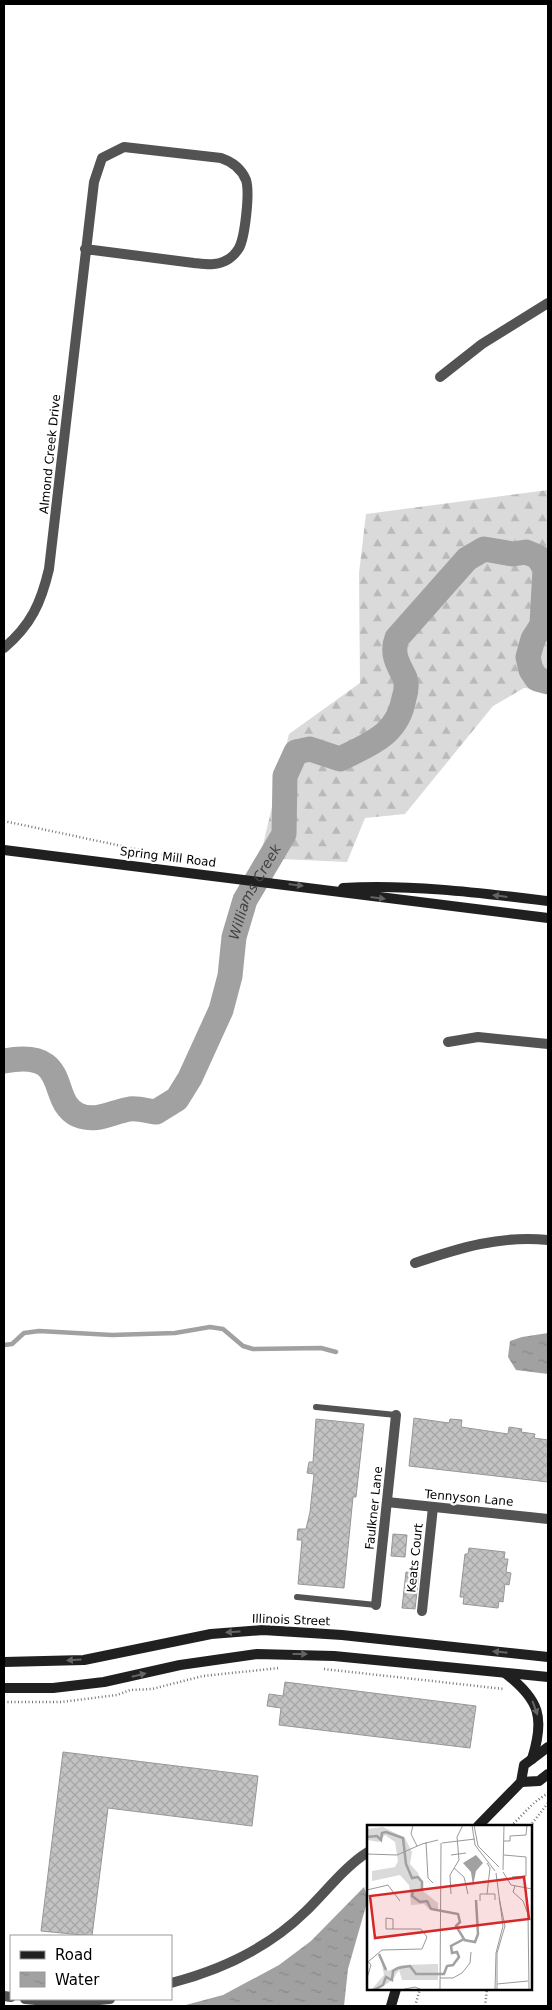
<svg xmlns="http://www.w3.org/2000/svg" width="552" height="2010" viewBox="0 0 552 2010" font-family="'DejaVu Sans',sans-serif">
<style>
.forest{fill:url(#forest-firs)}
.water{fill:url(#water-ripples)}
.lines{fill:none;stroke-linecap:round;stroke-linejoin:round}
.stream{stroke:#a1a1a1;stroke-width:4.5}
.river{stroke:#a1a1a1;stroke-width:25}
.building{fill:url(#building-cross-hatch);stroke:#979797}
.path{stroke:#757575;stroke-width:2.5;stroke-dasharray:1 2.5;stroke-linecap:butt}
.lane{stroke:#535353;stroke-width:6}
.street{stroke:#535353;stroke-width:10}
.secondary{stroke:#202020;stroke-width:10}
.oneway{fill:#636363}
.labels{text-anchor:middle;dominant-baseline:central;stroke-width:4.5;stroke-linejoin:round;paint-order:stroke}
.street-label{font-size:12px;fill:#000;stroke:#fff}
.water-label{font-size:14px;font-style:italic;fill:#424242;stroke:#fff}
.inset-river{fill:none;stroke:#a1a1a1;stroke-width:2.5}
.inset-road{fill:none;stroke:#999;stroke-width:1}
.view{fill:#d62828;fill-opacity:0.15;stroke:#d62828;stroke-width:2.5}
.inset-edge{fill:none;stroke:#000;stroke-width:2.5}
</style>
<defs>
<pattern id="forest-firs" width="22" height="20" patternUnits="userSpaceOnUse" patternTransform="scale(1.25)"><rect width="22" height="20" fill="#dadada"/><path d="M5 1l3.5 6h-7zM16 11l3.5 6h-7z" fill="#b9b9b9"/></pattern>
<pattern id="water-ripples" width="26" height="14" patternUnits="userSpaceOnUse" patternTransform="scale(1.25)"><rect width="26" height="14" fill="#a1a1a1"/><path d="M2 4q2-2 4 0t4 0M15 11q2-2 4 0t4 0" fill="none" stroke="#898989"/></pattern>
<pattern id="building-cross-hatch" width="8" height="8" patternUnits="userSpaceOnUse" patternTransform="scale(1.25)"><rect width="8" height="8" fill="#c3c3c3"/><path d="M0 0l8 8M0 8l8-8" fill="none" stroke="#a6a6a6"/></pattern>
</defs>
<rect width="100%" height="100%" fill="#fff"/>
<path class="forest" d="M548 490V690L524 688 493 706 405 814 365 818 347 862 260 858 289 734 360 683 359 573 366 514Z"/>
<g class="water">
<path d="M548 1333V1374L516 1370 508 1357 510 1341 522 1337Z"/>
<path d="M364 1887 368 1899 348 1969 344 2006H182L223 1995 279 1965 311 1941Z"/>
</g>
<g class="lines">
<path class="stream" d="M4 1345 12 1344 24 1333 39 1331 112 1335 175 1333 210 1327 223 1329 243 1346 253 1349 321 1348 336 1352"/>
<path class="river" id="s1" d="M4 1061C73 1048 47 1101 78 1115 97 1123 111 1112 130 1109 138 1108 148 1111 156 1112L177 1099 190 1078 221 1010 230 976 234 937 245 900 284 834 285 776 296 752 310 749 340 759C370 744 398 735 404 698 406 692 407 684 405 678 398 664 391 654 397 638L467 559 484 549 513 554 526 552 538 557 545 569 542 625 533 639 528 657 531 670 537 679 548 682"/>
</g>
<g class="building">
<path d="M414 1418 449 1423 450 1419 462 1420 461 1427 508 1434 509 1427 522 1429 521 1432 535 1434 534 1438 548 1440V1482L409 1466Z"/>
<path d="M316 1419 364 1424 356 1497H353L344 1588 298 1584 302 1540H297L298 1529H306L310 1512 314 1474 307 1473 309 1462H313Z"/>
<path d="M393 1534 407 1535 405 1557 391 1556Z"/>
<path d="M469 1548 505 1552 504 1559H508L506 1572 511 1573 509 1585 505 1584 503 1602 499 1601 498 1608 463 1604 464 1597H460L465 1554H468Z"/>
<path d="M406 1572 419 1574 415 1609 402 1608Z"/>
<path d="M285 1682 476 1706 470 1748 279 1725 281 1708 267 1706 269 1694 283 1696Z"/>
<path d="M63 1752 258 1776 252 1826 108 1808 92 1936 41 1931Z"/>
</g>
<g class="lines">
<g class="path">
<path d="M4 821 178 858"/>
<path d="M324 1669 504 1689"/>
<path d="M4 1702H61L117 1695 130 1690 152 1689 203 1676 279 1668"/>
<path d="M511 1826 535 1802 548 1793"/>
<path d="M530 1826 548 1803"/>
<path d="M415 2006 420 1989"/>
<path d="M485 2006 487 1989"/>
</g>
<g class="lane">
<path d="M316 1407 396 1415"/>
<path d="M297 1597 376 1605"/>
</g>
<g class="street">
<path d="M440 377 482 344 548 303"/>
<path d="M4 648C31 625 41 603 49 569L94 182 102 158 124 147 221 158C233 162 241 168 246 180 250 192 245 237 239 248 236 253 230 259 225 261 216 266 204 264 194 263L85 249"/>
<path d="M448 1042 478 1037 548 1044"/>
<path d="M415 1263C459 1248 501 1235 548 1240"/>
<path d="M387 1502 548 1519"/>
<path d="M376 1605 396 1415"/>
<path d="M422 1611 433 1507"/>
<path d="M171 1983C221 1970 267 1949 305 1912 325 1893 344 1867 368 1852"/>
<path d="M4 1996 11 1997"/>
<path d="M25 1999 68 2003 110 1999"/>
</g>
<g class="secondary">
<path d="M4 850 548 918"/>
<path d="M343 888C411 884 481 893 548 901"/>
<path d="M4 1662 84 1660 211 1634 263 1630 342 1635 548 1657"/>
<path d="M505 1673C540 1700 545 1718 532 1759"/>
<path d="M4 1688H53L104 1682 180 1665 257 1654 334 1656 548 1677"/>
<path d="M521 1782 539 1781 548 1774"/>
<path d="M478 1826 521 1782 524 1765 548 1747"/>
<path d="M391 2006 396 1989"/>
</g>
</g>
<defs><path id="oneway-solid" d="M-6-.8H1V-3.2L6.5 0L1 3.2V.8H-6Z" transform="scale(1.25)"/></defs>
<g class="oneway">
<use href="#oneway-solid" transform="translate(296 885) rotate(7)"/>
<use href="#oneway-solid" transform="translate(500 896) rotate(-173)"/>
<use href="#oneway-solid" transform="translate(378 898) rotate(7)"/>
<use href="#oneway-solid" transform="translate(233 1632) rotate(176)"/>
<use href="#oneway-solid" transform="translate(500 1652) rotate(-174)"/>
<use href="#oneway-solid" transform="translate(300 1654)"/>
<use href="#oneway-solid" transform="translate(74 1660) rotate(176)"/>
<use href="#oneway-solid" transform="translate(139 1675) rotate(-14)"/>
<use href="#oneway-solid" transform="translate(535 1708) rotate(70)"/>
</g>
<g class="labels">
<g class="street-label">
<text transform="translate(50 454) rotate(-84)">Almond Creek Drive</text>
<text transform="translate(168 857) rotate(7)">Spring Mill Road</text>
<text transform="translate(469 1498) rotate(5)">Tennyson Lane</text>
<text transform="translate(374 1508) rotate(-84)">Faulkner Lane</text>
<text transform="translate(415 1558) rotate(-84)">Keats Court</text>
<text transform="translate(291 1620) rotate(2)">Illinois Street</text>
</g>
<g class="water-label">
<text stroke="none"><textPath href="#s1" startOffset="432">Williams Creek</textPath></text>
</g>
</g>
<g transform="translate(367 1825)">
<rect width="165" height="165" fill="#fff"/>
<path d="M16 2 38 13 45 27 43 39 51 48 56 66 71 78V85L62 84 57 79 44 80 42 60 33 50 5 56V46L28 42 31 36 28 17 18 10 12 17 0 15V4ZM13 129 21 146 35 140 71 139V155H35L32 145 25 155 11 165H4L17 150Z" fill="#dadada"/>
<path d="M109 30 116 38 109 46 106 61 104 47 96 38Z" fill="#a1a1a1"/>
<path class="inset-river" d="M0 12 10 11 14 15 15 8 19 7 36 13 39 39 45 53 51 52 55 57V65L46 66 45 71 53 77 60 76 64 84 91 89 93 97 89 101 97 114 84 121 85 128 90 127 92 132 86 140 80 141 77 149H49L43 141 31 143 26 146 25 155 19 152 16 160 7 165M97 115 108 117 111 109 109 75M12 129 19 145"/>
<path class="inset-road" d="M46 0 44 9 50 21M105 0 108 20 128 46M107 0 111 21 132 42M137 16H143V11L159 10 160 0M59 17 61 53 66 58M75 18 108 14M0 29 30 30 55 19 71 15M84 30 99 28M137 30 159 32V51L145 52M120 38 123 43 120 69M87 43 97 52 101 69M136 45 137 0M136 47 144 60 165 64M148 61 146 67 156 76 161 89 162 165M0 65 21 60 33 76M84 69 83 50 92 35 90 12 96 0M113 76V69H128V75M26 104V94L19 93V104H54L60 112M0 135 4 140 0 153M2 136 15 125 55 124 60 112M73 153H86L95 148 103 138 104 127M130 159 161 156M33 165 48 162 55 165M73 165 74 18M128 165 129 128 136 101 129 48M130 165V128L138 101 132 73"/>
<path class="view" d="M157 52 162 94 8 113 3 71Z"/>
<rect width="165" height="165" class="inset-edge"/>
</g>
<rect width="552" height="2010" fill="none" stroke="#000000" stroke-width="10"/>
<rect x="10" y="1935" width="162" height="65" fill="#ffffff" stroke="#999999"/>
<rect x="20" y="1951" width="25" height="8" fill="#202020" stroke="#999999"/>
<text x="55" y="1960" font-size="15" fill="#000000">Road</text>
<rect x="20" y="1972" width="25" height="15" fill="url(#water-ripples)" stroke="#999999"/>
<text x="55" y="1985" font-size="15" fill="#000000">Water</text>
</svg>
